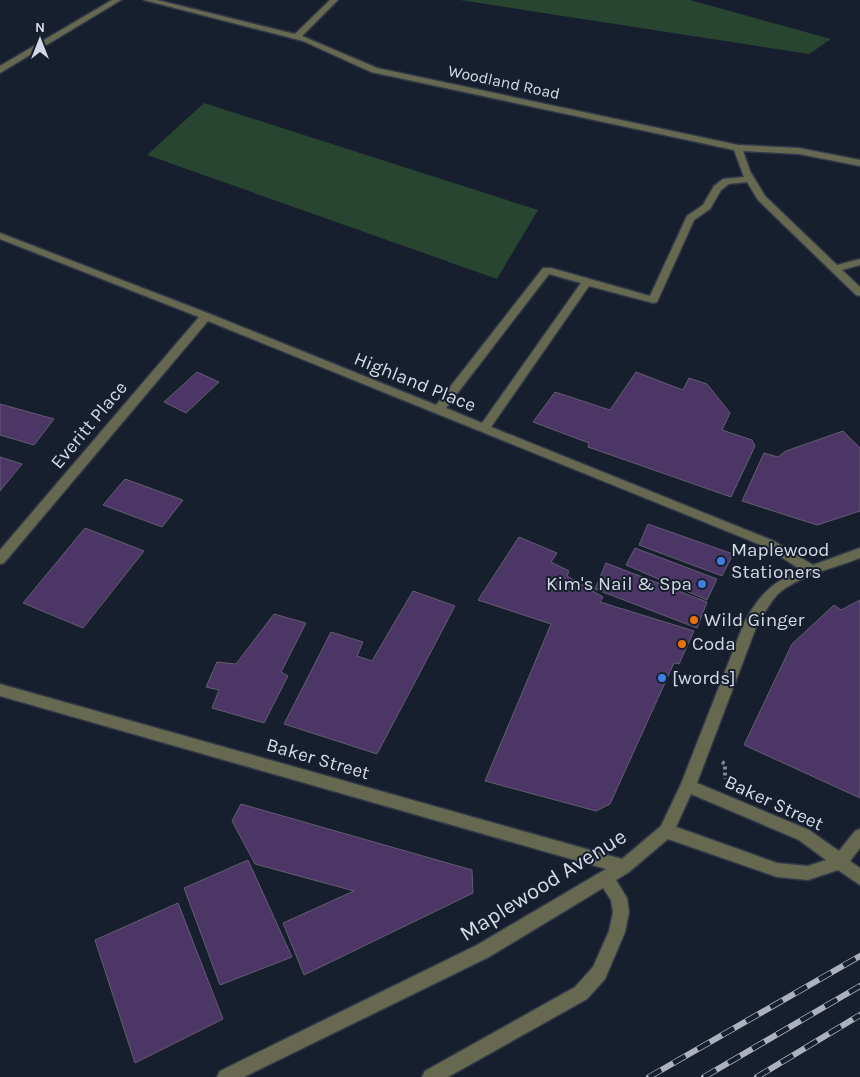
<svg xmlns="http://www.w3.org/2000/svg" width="860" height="1077" viewBox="0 0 860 1077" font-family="Karla,sans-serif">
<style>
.green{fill:#274530}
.building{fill:#4b3666;stroke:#645d71}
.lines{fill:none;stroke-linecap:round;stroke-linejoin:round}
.minor-casing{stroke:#313948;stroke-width:3}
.path{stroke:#7e8593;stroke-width:4;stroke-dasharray:3 3;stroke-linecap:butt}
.minor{fill:#666850;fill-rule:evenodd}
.rail-casing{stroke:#abb1bd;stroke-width:6}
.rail{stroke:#171f2f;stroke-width:4.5;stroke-dasharray:14;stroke-linecap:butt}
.shop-dot{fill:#3f7fe0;stroke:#171f2f;stroke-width:2}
.food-dot{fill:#e8710a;stroke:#171f2f;stroke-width:2}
.labels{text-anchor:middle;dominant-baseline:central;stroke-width:4;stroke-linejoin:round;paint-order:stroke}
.far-street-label{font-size:16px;fill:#d4dae5;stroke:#171f2f}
.street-label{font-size:19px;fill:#d4dae5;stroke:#171f2f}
.poi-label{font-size:19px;fill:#d4dae5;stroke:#171f2f;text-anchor:start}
.near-street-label{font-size:22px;fill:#d4dae5;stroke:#171f2f}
</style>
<rect width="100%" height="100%" fill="#171f2f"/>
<g class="green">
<path d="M460 0H690L831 39 809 54Z"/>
<path d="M204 103 538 210 497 279 147 155Z"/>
</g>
<g class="building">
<path d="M197 372 219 382 186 413 164 402Z"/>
<path d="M636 372 683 390 689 378 707 384 730 413 722 430 752 440 755 446 731 497 588 447 589 443 533 422 555 392 610 410Z"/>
<path d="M0 404 54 419 34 445 0 435Z"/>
<path d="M843 431 860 448V511L817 525 742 501 764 453 778 457 786 451Z"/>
<path d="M0 457 22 464 0 491Z"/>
<path d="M125 479 183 500 162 527 103 505Z"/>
<path d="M648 524 733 554 722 576 639 545Z"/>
<path d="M85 528 144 551 83 628 23 603Z"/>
<path d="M519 537 557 553 551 562 569 571 567 576 603 597 600 602 694 631 679 664 674 663 610 804 596 811 485 781 551 624 478 600Z"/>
<path d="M635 548 717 579 707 600 626 565Z"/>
<path d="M606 563 707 602 697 628 595 589Z"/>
<path d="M413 591 455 606 377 754 284 724 331 632 363 642 357 656 372 661Z"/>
<path d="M860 600V798L744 745 792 644 834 605 841 610Z"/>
<path d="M274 614 306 623 281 672 288 676 264 723 212 708 219 690 206 687 217 662 236 664Z"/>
<path d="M241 804 472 870 473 893 304 975 283 923 354 891 255 864 232 821Z"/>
<path d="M248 860 292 957 220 985 184 888Z"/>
<path d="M178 903 223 1019 135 1063 95 940Z"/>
</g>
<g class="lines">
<defs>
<g id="minor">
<path d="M112 0H121L0 73V66Z"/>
<path d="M144 0H157L295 34 330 0H338L302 36 377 68 738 145 799 148 860 160V166L799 154 743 151 750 171 765 196 837 265 860 259V265L842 270 860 287V296L856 295 758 200 747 182 729 184 721 190 710 209 694 220 657 302 653 303 589 286 491 427 774 541 813 565 860 548V558C835 568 797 576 777 595 769 604 763 615 757 625L697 783 809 830 839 851 855 831 860 829V848L850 861 860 868V885L838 870 808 880 777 877 668 839 629 872 616 880 627 898 629 912 625 932 605 979 587 999 448 1077H422L425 1071 575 987 593 967 609 931 613 912 611 900 603 888 489 957 244 1077H217L220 1071 477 945 606 869 0 696V684L622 859 661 826 681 784 744 623C759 595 772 582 801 570L766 547 208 321 4 563 0 564V550L199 317 0 239V233L210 314 436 405 543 268H551L650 296 687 216 703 205 714 186 723 179 744 177 734 150 371 72 303 41ZM549 274 581 283 482 423 446 408ZM691 794 799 840 826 860 808 866 777 863 676 827Z"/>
</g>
</defs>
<use href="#minor" class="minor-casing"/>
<path class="path" d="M722 762 725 764V779"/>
<use href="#minor" class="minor"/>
<defs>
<g id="rail">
<path d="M649 1077 860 956"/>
<path d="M704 1077 860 986"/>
<path d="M757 1077 860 1015"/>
</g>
</defs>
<use href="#rail" class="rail-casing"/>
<use href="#rail" class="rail"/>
</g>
<g class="shop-dot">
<circle cx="721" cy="561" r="5"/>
<circle cx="702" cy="584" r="5"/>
<circle cx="662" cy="678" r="5"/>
</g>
<g class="food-dot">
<circle cx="694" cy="620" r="5"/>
<circle cx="682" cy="644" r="5"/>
</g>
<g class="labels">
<g class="far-street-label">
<text transform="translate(504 82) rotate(12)">Woodland Road</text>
</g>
<g class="street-label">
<text transform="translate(415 382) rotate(22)">Highland Place</text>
<text transform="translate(89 425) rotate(-50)">Everitt Place</text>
<text transform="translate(318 759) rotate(16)">Baker Street</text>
<text transform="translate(774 803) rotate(25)">Baker Street</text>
</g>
<g class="poi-label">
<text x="731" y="550">Maplewood<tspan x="731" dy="22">Stationers</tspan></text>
<text x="692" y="584" text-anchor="end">Kim's Nail &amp; Spa</text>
<text x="704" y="620">Wild Ginger</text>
<text x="692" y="644">Coda</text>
<text x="672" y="678">[words]</text>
</g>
<g class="near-street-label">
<text transform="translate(543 885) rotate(-32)">Maplewood Avenue</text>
</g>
</g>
<g transform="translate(40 40)" stroke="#171f2f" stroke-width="4" paint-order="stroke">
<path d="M0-4L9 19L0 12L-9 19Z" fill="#d4dae5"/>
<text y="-8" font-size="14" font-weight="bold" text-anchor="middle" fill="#d4dae5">N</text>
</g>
</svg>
